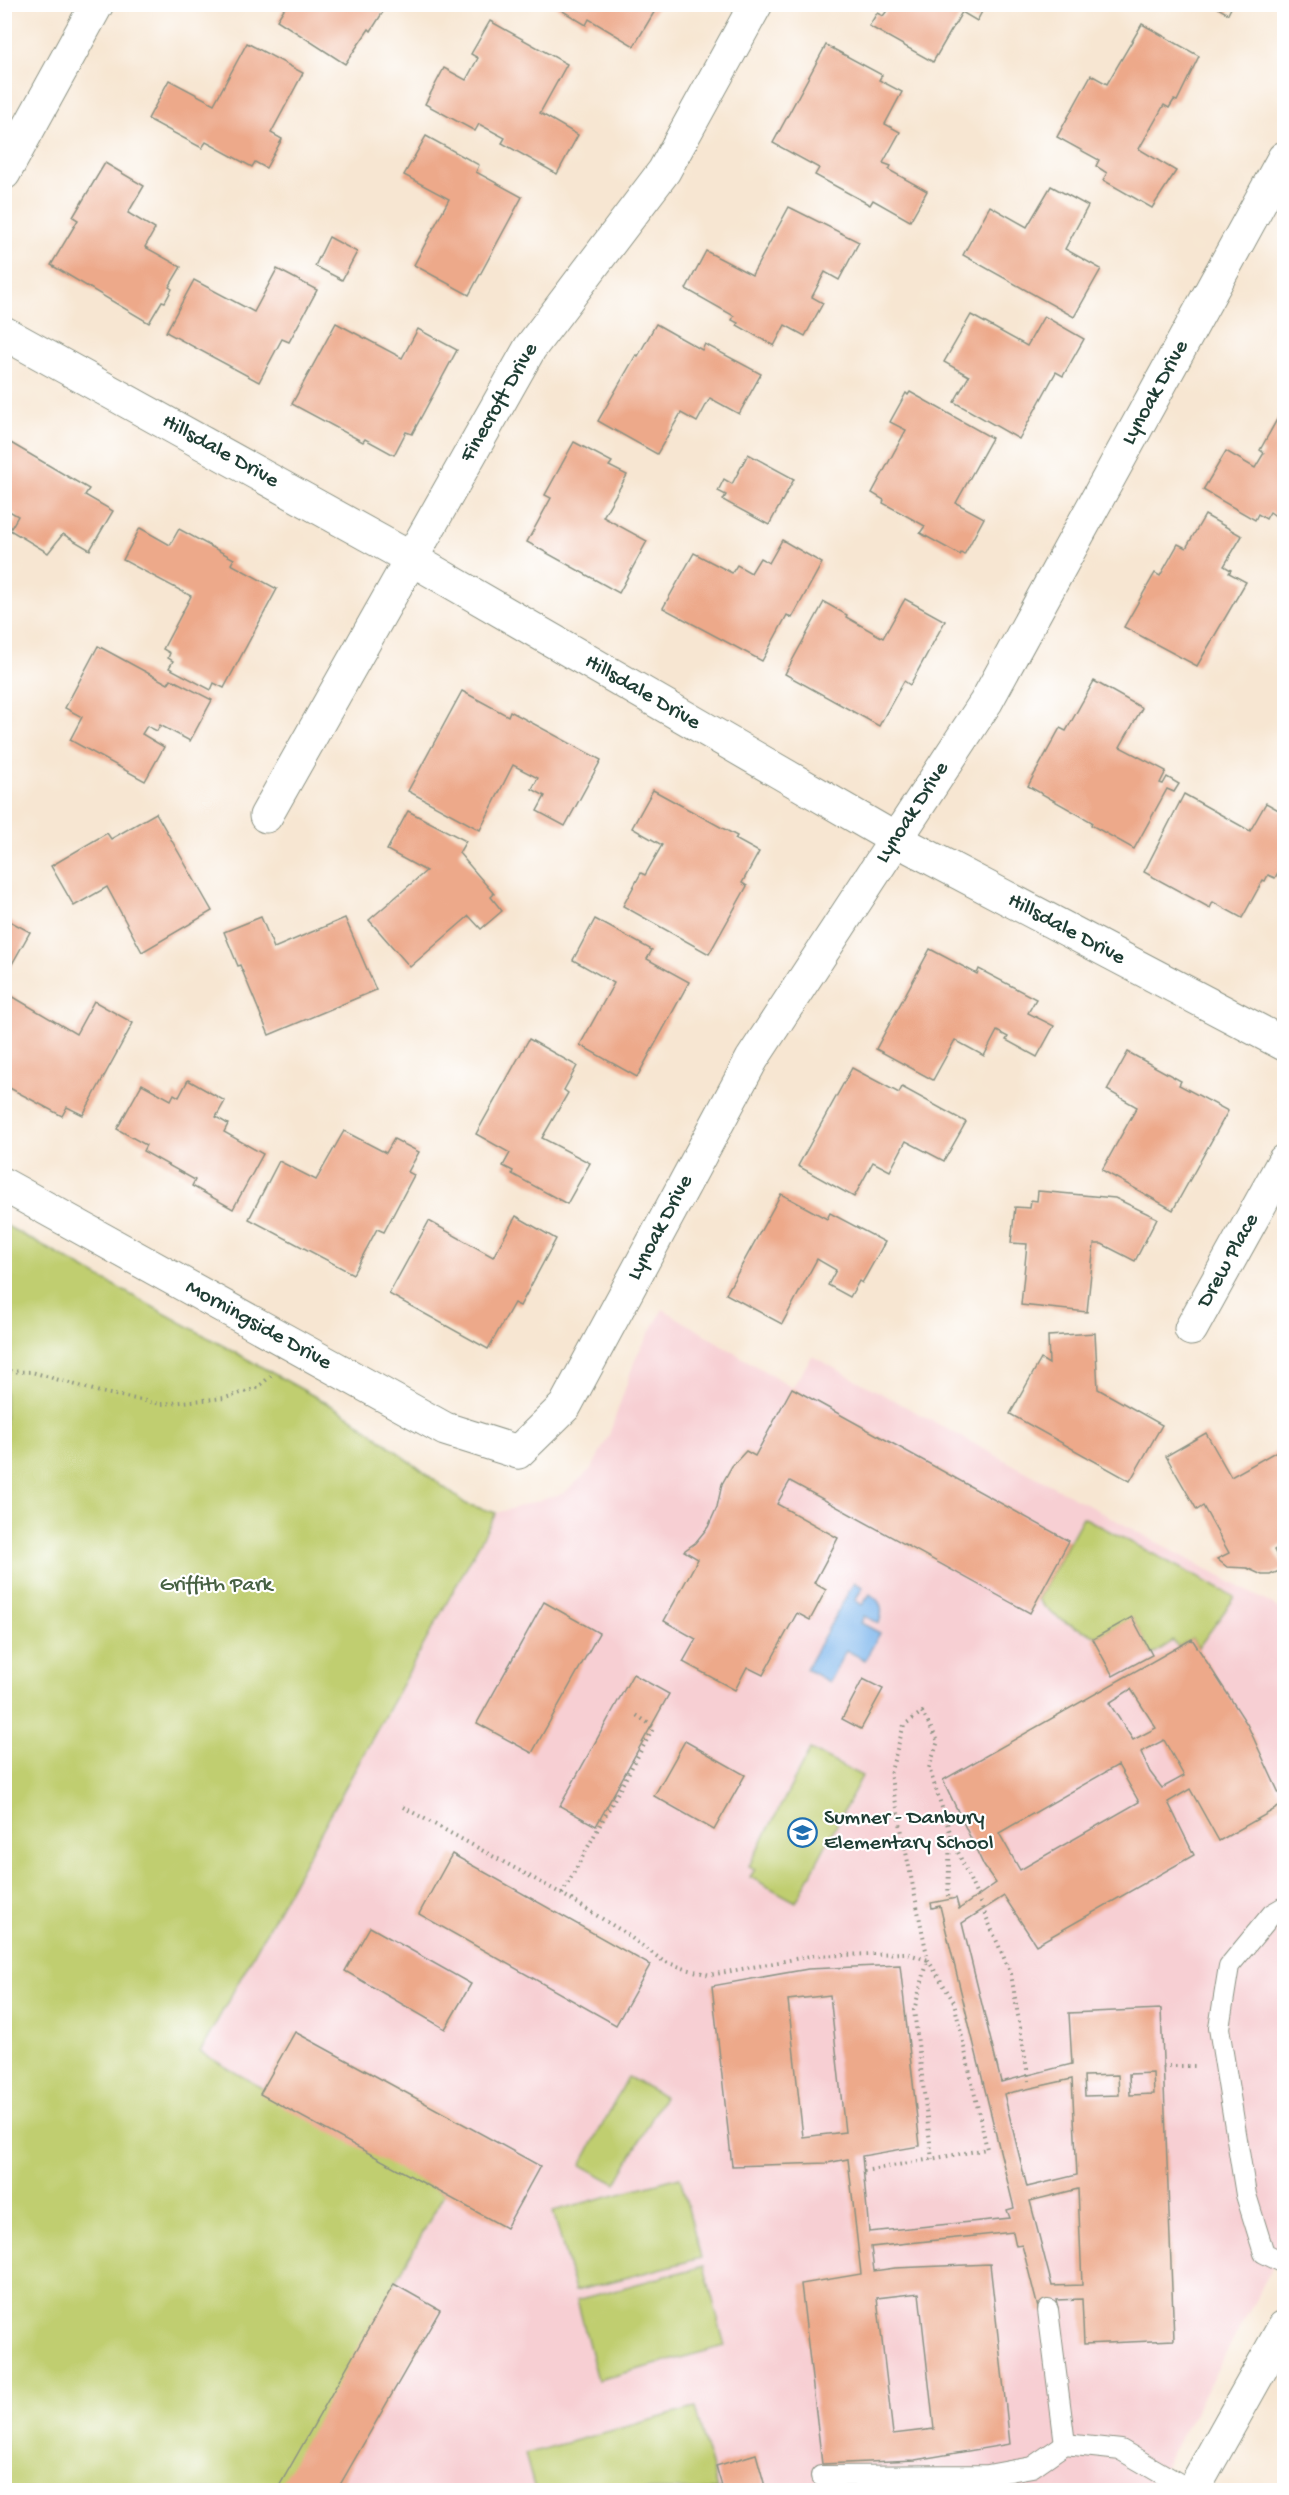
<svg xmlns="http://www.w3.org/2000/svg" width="1289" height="2495" viewBox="0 0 1289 2495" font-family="'Gochi Hand',sans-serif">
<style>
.built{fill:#f7cfd3}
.green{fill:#c0ce70;stroke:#708652;stroke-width:1.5}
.water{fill:#7cb5ec;stroke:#4e7990;stroke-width:1.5}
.building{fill:#eda98a;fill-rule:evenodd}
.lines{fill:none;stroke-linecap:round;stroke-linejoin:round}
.lane-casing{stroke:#8b9283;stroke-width:22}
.street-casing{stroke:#8b9283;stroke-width:35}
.path{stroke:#8b9283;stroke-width:4;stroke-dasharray:1.5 4.5;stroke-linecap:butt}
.lane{stroke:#fff;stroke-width:20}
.street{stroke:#fff;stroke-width:33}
.labels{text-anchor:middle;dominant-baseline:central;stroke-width:4.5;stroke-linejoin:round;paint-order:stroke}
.street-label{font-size:22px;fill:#1f3d34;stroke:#fff}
.park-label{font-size:22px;fill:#476143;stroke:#fff}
.poi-label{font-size:22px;fill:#1f3d34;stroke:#fff;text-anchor:start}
</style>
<rect width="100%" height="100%" fill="#fff"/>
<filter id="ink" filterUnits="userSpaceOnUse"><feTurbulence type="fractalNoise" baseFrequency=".0167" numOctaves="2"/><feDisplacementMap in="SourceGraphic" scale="12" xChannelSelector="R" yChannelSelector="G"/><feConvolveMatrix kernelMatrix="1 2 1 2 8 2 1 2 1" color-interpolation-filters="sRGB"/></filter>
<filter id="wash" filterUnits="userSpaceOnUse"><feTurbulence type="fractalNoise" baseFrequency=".008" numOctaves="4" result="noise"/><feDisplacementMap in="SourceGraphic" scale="24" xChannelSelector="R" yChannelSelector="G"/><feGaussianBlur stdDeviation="1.35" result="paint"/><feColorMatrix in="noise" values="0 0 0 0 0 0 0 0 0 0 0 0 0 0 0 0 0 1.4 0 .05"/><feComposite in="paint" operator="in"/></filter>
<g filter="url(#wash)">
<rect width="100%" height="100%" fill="#f7e6d2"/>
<path class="built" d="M663 1309 792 1388 812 1356 1284 1611V2246L1152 2490H281L444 2195 199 2052 496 1513 564 1493 592 1468 609 1435 636 1357Z"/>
<g class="green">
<path d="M5 1225 350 1416 466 1504 496 1513 200 2052 444 2194 281 2490H5Z"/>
<path d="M1083 1517 1235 1597 1198 1648 1192 1639 1178 1647 1173 1641 1152 1655 1132 1618 1098 1636C1078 1629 1049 1617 1038 1599Z"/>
<path d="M810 1750 862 1776 796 1902 750 1877 755 1869 749 1866Z"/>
<path d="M628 2077 664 2096 616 2184 581 2165Z"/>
<path d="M680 2177 701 2258 575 2291 553 2211Z"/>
<path d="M704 2266 725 2346 598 2380 577 2300Z"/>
<path d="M695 2408 718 2490H535L525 2454Z"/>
</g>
<path class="water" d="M854 1582 863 1587 855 1600 862 1605 870 1594C882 1602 884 1609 879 1623L864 1616 861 1623 880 1633 865 1660 846 1650 829 1682 806 1669Z"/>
<g id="blocks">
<g class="building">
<path d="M287 4H388L371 31 369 29 345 64 277 20Z"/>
<path d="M551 4H659L634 46 589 19 586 25Z"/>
<path d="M892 4H986L977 21 962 12 933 62 869 26 877 13 883 16Z"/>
<path d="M1211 4H1233L1228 14Z"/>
<path d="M490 21 567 64 540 113 578 135 557 174 502 143 505 138 479 124 475 131 425 104 444 68 466 80 478 58 471 54Z"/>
<path d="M1142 24 1199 56 1177 101 1174 100 1169 108 1164 105 1139 149 1176 171 1152 208 1103 180 1107 173 1096 166 1099 160 1057 137 1091 75 1107 84Z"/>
<path d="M247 43 303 73 271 133 282 139 266 168 255 162 252 167 206 142 202 148 148 119 169 80 214 104Z"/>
<path d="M826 45 882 75 879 80 902 92 885 124 900 132 883 163 891 166 889 170 927 191 910 221 873 200 870 205 815 175 819 168 773 143Z"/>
<path d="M426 136 479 165 476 172 522 197 469 295 414 265 449 199 404 175Z"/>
<path d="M105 163 144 186 128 213 155 229 145 247 181 267 169 287 172 289 165 302 162 301 149 323 51 265 78 220 73 217Z"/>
<path d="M1051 186 1088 206 1065 249 1101 269 1074 317 963 255 990 206 1027 227Z"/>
<path d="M789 207 859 242 839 280 825 272 812 297 823 303 805 336 785 325 774 346 737 325 738 323 732 320 734 316 686 289 706 251 752 275Z"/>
<path d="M329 237 357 252 342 280 315 266Z"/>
<path d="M277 269 317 290 289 342 282 339 259 382 166 332 194 280 254 312Z"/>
<path d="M971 315 1027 346 1044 316 1084 339 1063 376 1056 372 1019 439 954 402 969 376 944 362Z"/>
<path d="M336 323 402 358 418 329 457 350 412 434 406 432 394 455 365 439 363 442 292 404Z"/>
<path d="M656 324 702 350 705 344 761 374 739 414 710 398 697 422 681 413 657 454 598 421 636 355 638 356Z"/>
<path d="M910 392 992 438 956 503 984 518 964 555 961 553 960 555 920 533 925 526 883 503 884 500 872 493 906 430 890 422 906 393 908 395Z"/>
<path d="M1284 407V522L1270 512 1266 519 1258 514 1255 520 1203 490 1226 451 1255 468 1264 453 1260 450Z"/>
<path d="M4 439 89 489 85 495 113 511 90 550 63 534 48 553 10 530 18 516 4 508Z"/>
<path d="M574 442 612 462 609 466 627 475 603 517 647 541 619 593 527 542 551 498 545 495Z"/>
<path d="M748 454 794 479 769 525 723 500 726 495 718 491 724 479 732 484Z"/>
<path d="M1205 515 1242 536 1224 566 1231 570 1229 573 1246 582 1197 666 1124 627 1155 573 1160 576 1178 544 1186 548Z"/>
<path d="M140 528 170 545 179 529 234 559 231 564 277 589 224 688 214 683 211 690 169 668 173 661 168 658 170 653 163 649 191 596 123 560Z"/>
<path d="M782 540 822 563 792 618 787 615 762 661 663 608 694 553 732 573 737 565 751 573 760 558 769 563Z"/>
<path d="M905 599 945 621 910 685 904 681 879 726 785 674 824 602 847 615 846 617 883 638Z"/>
<path d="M98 646 168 684 171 679 212 700 190 741 160 725 157 731 147 726 142 734 164 747 145 781 70 740 82 717 65 708Z"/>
<path d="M1094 681 1142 708 1120 747 1166 771 1160 783 1163 784 1167 777 1179 784 1174 792 1167 789 1134 849 1091 825 1092 822 1028 786 1060 728 1066 731Z"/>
<path d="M462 691 508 716 510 711 601 760 565 826 537 811 545 796 532 789 538 778 513 765 480 830 408 791Z"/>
<path d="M653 790 737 836 735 839 759 852 742 883 747 886 709 954 623 906 641 873 645 875 662 845 632 828Z"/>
<path d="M1184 794 1250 831 1266 803 1284 813V861L1275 878 1268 875 1265 881 1263 880 1242 918 1213 902 1210 908 1144 872Z"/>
<path d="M408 811 466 841 459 853 494 894 491 897 502 911 481 929 469 916 410 967 369 920 426 871 387 850Z"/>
<path d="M156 813 212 911 142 952 107 887 74 906 51 866 107 833 111 839Z"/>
<path d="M261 917 274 948 345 918 376 990 269 1035 240 965 238 966 224 932Z"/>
<path d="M4 918 30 932 7 973 4 971Z"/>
<path d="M595 919 652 950 647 959 689 982 637 1077 580 1045 614 983 573 960Z"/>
<path d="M930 949 977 974 979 969 1036 999 1028 1013 1054 1026 1037 1057 1006 1040 1008 1037 997 1031 984 1056 955 1040 933 1080 876 1049Z"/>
<path d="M10 995 76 1034 94 1001 133 1023 83 1115 67 1107 62 1116 4 1085V1006Z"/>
<path d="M529 1039 577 1066 564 1090 568 1093 542 1138 590 1163 567 1204 512 1174 513 1171 503 1166 510 1153 476 1134Z"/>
<path d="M1128 1052 1181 1081 1179 1085 1228 1111 1173 1210 1102 1170 1137 1107 1107 1090Z"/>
<path d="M852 1068 899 1093 902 1087 966 1122 944 1161 906 1141 890 1171 873 1162 854 1197 798 1166Z"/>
<path d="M188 1080 225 1101 216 1117 228 1124 224 1132 263 1154 233 1209 192 1186 195 1180 143 1151 146 1145 117 1129 142 1084 171 1100 174 1094 179 1097Z"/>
<path d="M344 1131 386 1153 394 1139 419 1152 408 1172 414 1175 384 1232 377 1229 353 1274 249 1219 279 1161 316 1180Z"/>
<path d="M1038 1191 1115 1198 1157 1218 1135 1261 1102 1244H1094L1087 1312 1021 1305 1027 1244 1011 1243 1015 1207 1030 1208 1031 1200 1037 1201Z"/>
<path d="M781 1194 827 1219 830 1213 885 1242 862 1283 859 1281 850 1297 828 1285 836 1270 817 1259 782 1324 726 1294Z"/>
<path d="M516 1216 556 1239 520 1306 514 1303 488 1349 389 1294 429 1221 493 1257Z"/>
<path d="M1095 1333 1098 1389 1162 1425 1130 1481 1010 1414 1041 1359 1049 1364 1048 1336Z"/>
<path d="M792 1388 1069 1541 1030 1613 790 1481 777 1504 838 1538 814 1583 826 1590 810 1620 797 1613 763 1675 747 1667 735 1690 683 1662 696 1639 664 1621 698 1559 684 1551 695 1543 708 1527 717 1507 722 1484 732 1466 746 1451 755 1456Z"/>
<path d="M1206 1433 1231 1477 1284 1447V1544L1274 1550 1284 1569 1270 1575H1262L1247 1568 1227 1567 1217 1559 1229 1553 1203 1506 1197 1510 1166 1456Z"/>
<path d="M544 1602 599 1633 532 1753 477 1723Z"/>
<path d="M1132 1617 1152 1655 1113 1676 1093 1639Z"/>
<path d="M1192 1639 1247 1724 1284 1804 1219 1841 1190 1789 1168 1802 1194 1855 1036 1945 1004 1896 962 1923 1001 2082 1072 2064 1069 2013 1161 2009 1174 2340 1084 2344 1082 2299 1056 2300 1058 2308 1039 2312 1022 2245 1016 2246 1013 2232 871 2247 874 2271 895 2268 990 2264 1010 2444 915 2460 822 2464 801 2284 861 2274 848 2159 827 2163 732 2166 712 1986 808 1969 900 1965 920 2146 862 2156 869 2232 1010 2218 1007 2210 1014 2208 940 1906 932 1908 931 1903 956 1898 959 1909 996 1883 984 1866 943 1780ZM1131 1689 1156 1728 1133 1740 1109 1703ZM1164 1740 1184 1776 1162 1788 1150 1772 1141 1752ZM1118 1765 1139 1802 1020 1870 999 1833ZM830 1995 845 2132 803 2137 788 2000ZM1153 2073 1154 2094 1130 2095 1129 2074ZM1118 2075 1119 2095 1085 2096 1084 2076ZM1072 2079 1077 2175 1027 2187 1004 2094ZM1078 2189 1082 2285 1052 2286 1030 2201ZM919 2293 934 2429 893 2434 877 2298Z"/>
<path d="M633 1674 669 1694 596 1826 560 1806Z"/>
<path d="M863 1679 883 1689 861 1729 842 1719Z"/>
<path d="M685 1741 745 1775 714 1830 654 1796Z"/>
<path d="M452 1854 650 1965 616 2025 419 1914Z"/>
<path d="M370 1927 471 1984 445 2029 345 1971Z"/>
<path d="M295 2032 540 2166 506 2228 260 2094Z"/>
<path d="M394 2284 440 2310 337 2490H277Z"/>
<path d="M756 2454 766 2490H723L716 2466Z"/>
</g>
</g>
</g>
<g filter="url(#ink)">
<use href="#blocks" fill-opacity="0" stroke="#8b9283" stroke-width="1.5"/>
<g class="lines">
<defs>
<g id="lane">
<path d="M1284 1907 1272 1914 1229 1966 1219 2028 1246 2195 1264 2253 1284 2263"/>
<path d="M1048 2310 1065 2444"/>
<path d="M821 2476 988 2475 1032 2467 1065 2444 1121 2450 1190 2490"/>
</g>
<g id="street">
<path d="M4 173 97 4"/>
<path d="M4 333 410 558 895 839 1284 1044"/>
<path d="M266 816 530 348 664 171 756 4"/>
<path d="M4 1185 445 1429 518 1452 565 1406 752 1059 986 702 1284 158"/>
<path d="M1191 1329 1284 1161"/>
<path d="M1193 2490 1284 2327"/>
</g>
</defs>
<use href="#lane" class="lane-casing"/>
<use href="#street" class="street-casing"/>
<g class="path">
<path d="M4 1371 32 1372 100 1392 161 1404 225 1398 257 1388 272 1375"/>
<path d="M403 1807 562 1894 622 1931 663 1961 686 1969 710 1975 811 1956 905 1953 928 1960 914 2010 932 2159"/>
<path d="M951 1836 1011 1974 1029 2081"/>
<path d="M562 1894 654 1727 633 1713"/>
<path d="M1163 2066H1195"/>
<path d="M864 2171 987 2149 954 2002 928 1960 890 1774 904 1725 922 1712 938 1741 929 1768 950 1832 948 1900"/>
</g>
<use href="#lane" class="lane"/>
<use href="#street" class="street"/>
</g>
</g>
<defs>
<symbol id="school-ring" viewBox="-11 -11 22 22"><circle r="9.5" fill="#fff" stroke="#1f6fb2" stroke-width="1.5"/><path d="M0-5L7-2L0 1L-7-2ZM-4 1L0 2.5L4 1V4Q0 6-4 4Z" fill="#1f6fb2"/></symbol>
</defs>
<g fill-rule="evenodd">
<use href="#school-ring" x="786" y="1816" width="33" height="33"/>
</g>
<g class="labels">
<g class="street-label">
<text transform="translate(1156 393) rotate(-61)">Lynoak Drive</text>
<text transform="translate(500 403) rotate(-60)">Finecroft Drive</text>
<text transform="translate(220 452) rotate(29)">Hillsdale Drive</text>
<text transform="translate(642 693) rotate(30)">Hillsdale Drive</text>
<text transform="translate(913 813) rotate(-57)">Lynoak Drive</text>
<text transform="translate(1066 930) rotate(28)">Hillsdale Drive</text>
<text transform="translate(661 1228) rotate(-62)">Lynoak Drive</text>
<text transform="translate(1229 1261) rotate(-61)">Drew Place</text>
<text transform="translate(258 1326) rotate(29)">Morningside Drive</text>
</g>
<g class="park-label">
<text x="216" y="1586">Griffith Park</text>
</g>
<g class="poi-label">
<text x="824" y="1819">Sumner - Danbury<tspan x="824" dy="25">Elementary School</tspan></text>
</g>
</g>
<rect width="1289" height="2495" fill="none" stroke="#fff" stroke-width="24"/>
</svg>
